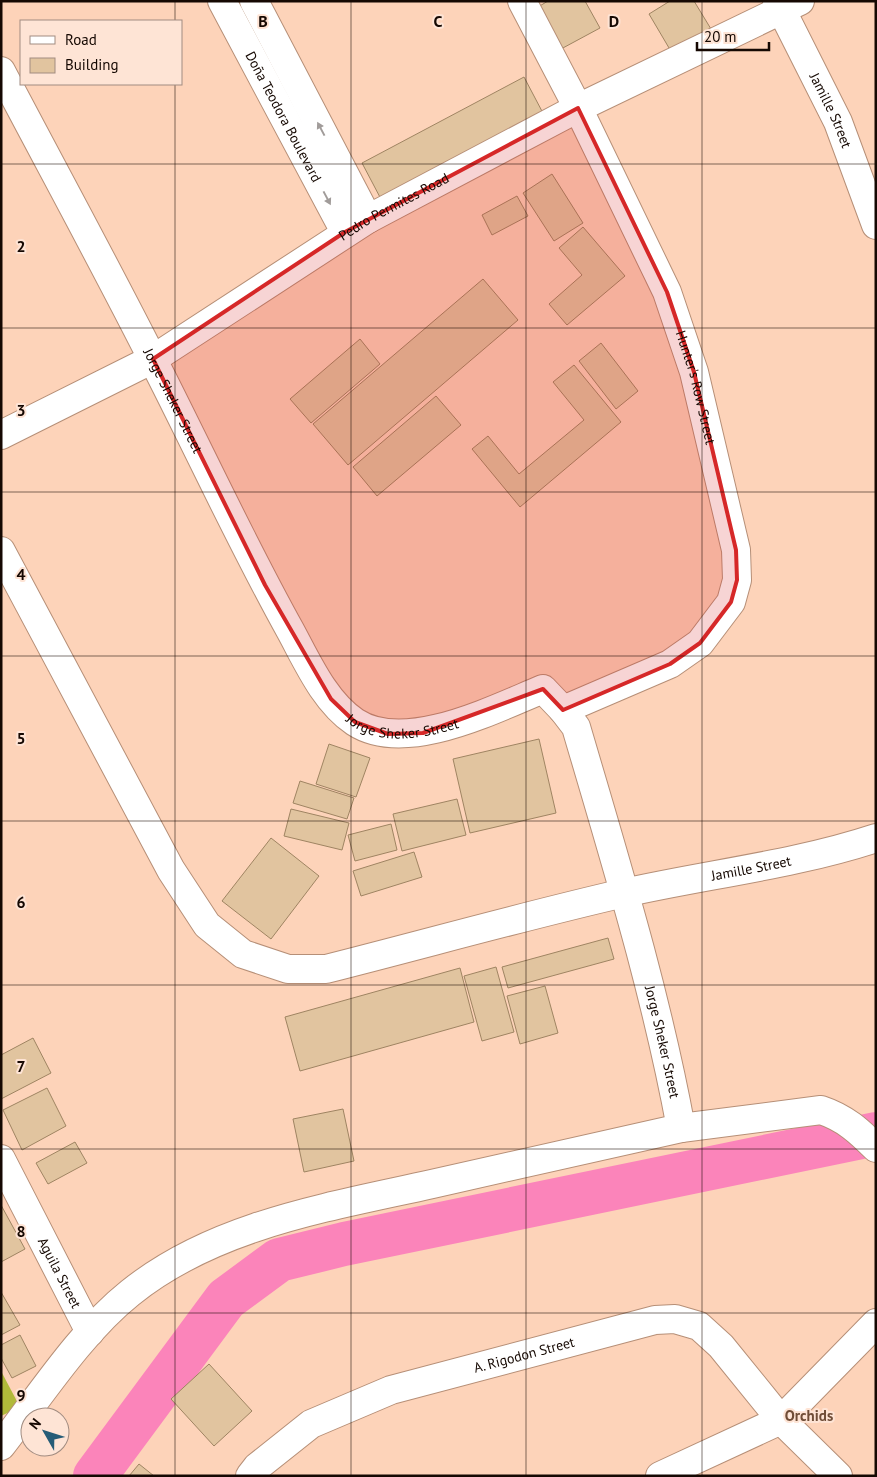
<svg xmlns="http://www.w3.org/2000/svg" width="877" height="1477" viewBox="0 0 877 1477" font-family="'PT Sans',sans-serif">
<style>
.green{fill:#b1b93a}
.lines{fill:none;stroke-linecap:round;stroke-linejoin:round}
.river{stroke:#fb84ba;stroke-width:44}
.building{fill:#e1c49f;stroke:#9f8462}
.minor-casing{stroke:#b68f77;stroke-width:30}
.minor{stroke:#fff;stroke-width:28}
.oneway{fill:#a19c9a}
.marked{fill:#d62828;fill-opacity:0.2;stroke:#d62828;stroke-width:4;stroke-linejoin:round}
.grid{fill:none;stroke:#150802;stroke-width:1;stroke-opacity:0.55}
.labels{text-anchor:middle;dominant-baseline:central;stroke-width:4;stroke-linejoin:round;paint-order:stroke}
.street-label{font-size:14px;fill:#150802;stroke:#fee4d5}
.neighbourhood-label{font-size:15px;font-weight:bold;fill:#704d37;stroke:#fee4d5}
.grid-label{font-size:16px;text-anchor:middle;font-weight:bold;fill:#150802;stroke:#fee4d5;stroke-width:4;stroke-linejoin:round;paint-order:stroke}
</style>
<rect width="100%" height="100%" fill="#fdd3b9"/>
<path class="green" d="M1 1371 20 1407 1 1416Z"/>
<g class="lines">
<path class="river" d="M95 1476 226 1299 279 1260 344 1244 876 1134"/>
</g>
<g class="building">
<path d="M548 1H585L600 28 561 49 538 7Z"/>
<path d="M670 1H694L711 29 672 53 649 14Z"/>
<path d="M524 77 544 115 382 201 362 163Z"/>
<path d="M552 174 583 223 554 241 523 193Z"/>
<path d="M517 196 528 216 492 235 482 215Z"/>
<path d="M583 227 625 276 567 325 549 304 582 275 559 248Z"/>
<path d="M483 279 518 320 348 465 313 424Z"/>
<path d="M360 339 380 364 311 423 290 399Z"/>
<path d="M601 343 638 391 616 409 579 361Z"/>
<path d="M574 365 621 422 520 507 472 449 488 436 519 474 584 420 553 382Z"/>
<path d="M436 396 461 425 377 496 353 467Z"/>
<path d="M539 739 556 813 470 833 453 759Z"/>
<path d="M329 744 370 758 356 797 316 784Z"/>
<path d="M300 781 354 798 347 819 293 803Z"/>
<path d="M457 799 466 835 402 851 393 814Z"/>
<path d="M291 809 349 823 342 850 284 836Z"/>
<path d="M391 824 397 850 355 861 348 835Z"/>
<path d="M271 838 319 876 271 939 222 901Z"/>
<path d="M414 852 422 877 361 896 353 871Z"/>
<path d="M608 938 614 959 508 988 502 967Z"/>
<path d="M496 967 514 1032 482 1041 464 976Z"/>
<path d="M460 968 474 1022 300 1071 285 1017Z"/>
<path d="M545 986 558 1033 520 1044 507 996Z"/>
<path d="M33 1038 51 1073 1 1099V1055Z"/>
<path d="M47 1088 66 1126 22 1150 3 1110Z"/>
<path d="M343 1109 354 1161 304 1172 293 1119Z"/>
<path d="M75 1142 87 1163 48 1184 36 1163Z"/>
<path d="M1 1205 25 1249 1 1262Z"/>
<path d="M1 1292 20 1325 1 1335Z"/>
<path d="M20 1335 36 1366 12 1378 1 1358V1345Z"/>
<path d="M209 1364 252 1411 214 1446 171 1399Z"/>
<path d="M139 1464 154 1476H129Z"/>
</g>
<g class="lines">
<defs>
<g id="minor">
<path id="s1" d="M222 1 345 232"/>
<path d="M254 1 368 219"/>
<path id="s2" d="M522 1 578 108 667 292 694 372 736 550 737 580 731 602 700 643 670 664 563 710"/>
<path id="s3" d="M777 1 838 122 876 225"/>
<path id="s4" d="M1 71C52 168 104 263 153 360 199 450 241 542 290 630 307 661 324 701 355 722 405 755 494 709 543 689L563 710 576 727C615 860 656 992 681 1128L821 1110C845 1118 859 1131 876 1148"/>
<path id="s5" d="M1 435 153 359 368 219 578 108 800 1"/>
<path id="s6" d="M1 551 171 870 207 925 243 954 288 969H326C425 944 524 916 624 893 708 874 794 865 876 838"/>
<path id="s7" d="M1 1159 90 1332"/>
<path d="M1 1446C40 1396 81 1332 130 1293 214 1225 329 1207 432 1184 515 1165 598 1146 681 1128"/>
<path id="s8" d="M250 1476 257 1467 311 1424 391 1390 655 1320 675 1319 699 1326 721 1346 781 1420 838 1476"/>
<path d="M660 1476 781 1420 876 1323"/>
</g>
</defs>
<use href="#minor" class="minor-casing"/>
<use href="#minor" class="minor"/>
</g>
<defs><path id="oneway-solid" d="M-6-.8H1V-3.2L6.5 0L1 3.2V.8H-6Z" transform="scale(1.25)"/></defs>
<g class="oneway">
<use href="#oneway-solid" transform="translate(321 129) rotate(-118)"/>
<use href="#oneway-solid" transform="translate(327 198) rotate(62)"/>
</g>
<path class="marked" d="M578 108 667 292 694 372 736 550 737 580 731 602 700 643 670 664 563 710 543 689 423 733 388 734 355 722 331 699 265 585 153 359 345 232Z"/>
<path class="grid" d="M175 1V21M351 1V1476M526 1V1476M702 1V1476M175 84V1476M1 164H876M1 328H876M1 492H876M1 656H876M1 821H876M1 985H876M1 1149H876M1 1313H876"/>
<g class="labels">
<g class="street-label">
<text stroke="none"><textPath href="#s3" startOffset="122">Jamille Street</textPath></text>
<text stroke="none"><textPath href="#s1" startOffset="131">Doña Teodora Boulevard</textPath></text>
<text stroke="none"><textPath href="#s5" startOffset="455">Pedro Permites Road</textPath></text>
<text stroke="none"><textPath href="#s2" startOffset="425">Hunter's Row Street</textPath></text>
<text stroke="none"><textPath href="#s4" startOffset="372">Jorge Sheker Street</textPath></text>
<text stroke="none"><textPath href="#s4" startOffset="792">Jorge Sheker Street</textPath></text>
<text stroke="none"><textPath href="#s6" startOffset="996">Jamille Street</textPath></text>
<text stroke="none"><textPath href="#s4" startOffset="1318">Jorge Sheker Street</textPath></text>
<text stroke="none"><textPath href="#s7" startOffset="128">Aguila Street</textPath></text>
<text stroke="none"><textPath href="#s8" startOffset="305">A. Rigodon Street</textPath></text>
</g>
<g class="neighbourhood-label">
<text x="809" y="1415">Orchids</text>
</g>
</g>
<g class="grid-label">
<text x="263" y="27">B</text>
<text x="438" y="27">C</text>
<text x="614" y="27">D</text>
<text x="21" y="252">2</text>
<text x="21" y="416">3</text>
<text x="21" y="580">4</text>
<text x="21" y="744">5</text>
<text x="21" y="908">6</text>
<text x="21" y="1072">7</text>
<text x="21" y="1237">8</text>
<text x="21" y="1401">9</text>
</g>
<rect width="877" height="1477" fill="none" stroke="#150802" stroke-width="5"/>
<rect x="20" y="20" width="162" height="65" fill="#fee4d5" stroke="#a18c81"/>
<rect x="30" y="36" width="25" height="8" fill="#ffffff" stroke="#a18c81"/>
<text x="65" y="45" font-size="15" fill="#150802">Road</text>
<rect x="30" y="58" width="25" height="15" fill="#e1c49f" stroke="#a18c81"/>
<text x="65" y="70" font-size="15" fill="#150802">Building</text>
<g transform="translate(45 1432) rotate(309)"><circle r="24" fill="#fee4d5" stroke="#a18c81"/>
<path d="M0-4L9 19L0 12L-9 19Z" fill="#265c77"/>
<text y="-8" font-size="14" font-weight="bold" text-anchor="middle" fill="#150802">N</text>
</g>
<path d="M697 42v8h72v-8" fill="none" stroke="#150802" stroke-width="2.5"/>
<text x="704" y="42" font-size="15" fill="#150802" stroke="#fee4d5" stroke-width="4" paint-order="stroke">20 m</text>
</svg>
